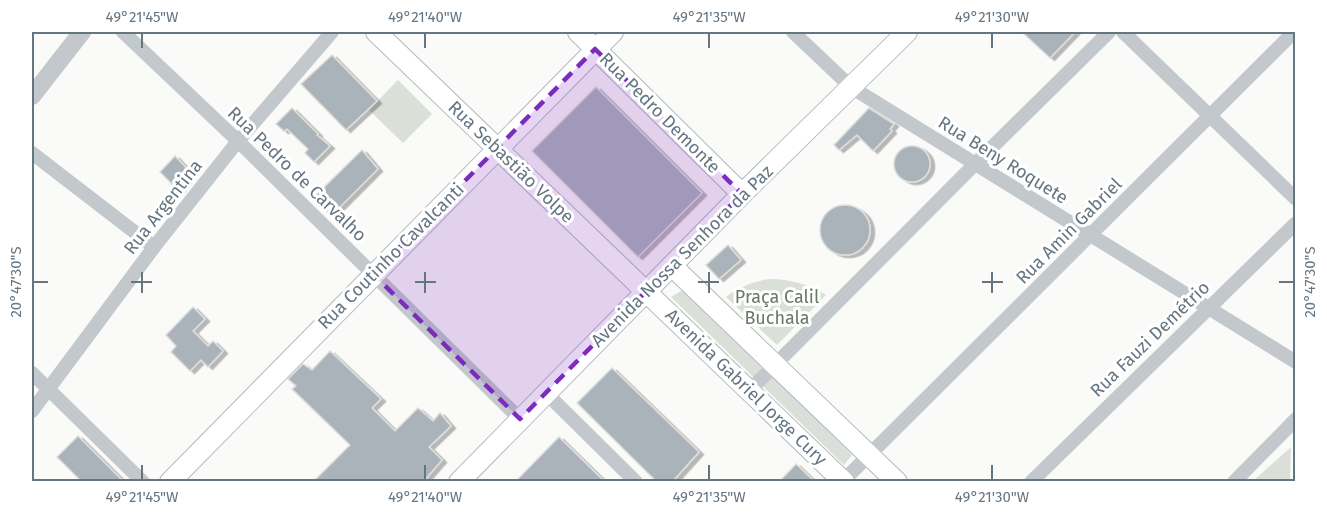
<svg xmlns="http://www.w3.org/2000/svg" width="1327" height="513" viewBox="0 0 1327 513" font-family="'Fira Sans',sans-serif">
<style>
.green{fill:#dadfd7}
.building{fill:#aab3b9;stroke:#dcdcda;stroke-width:1.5;filter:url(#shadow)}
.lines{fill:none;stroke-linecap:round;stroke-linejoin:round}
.secondary-casing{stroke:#b3babf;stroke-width:22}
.minor{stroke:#c3c8cc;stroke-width:14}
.tertiary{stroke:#c3c8cc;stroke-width:18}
.secondary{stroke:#fff;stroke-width:20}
.marked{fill:#7b2cbf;fill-opacity:0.2;stroke:#7b2cbf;stroke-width:4.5;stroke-dasharray:12 8;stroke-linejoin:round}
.ticks{fill:none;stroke:#657683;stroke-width:2}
.labels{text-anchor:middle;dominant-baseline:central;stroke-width:6;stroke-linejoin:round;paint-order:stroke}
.street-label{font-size:18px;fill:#657683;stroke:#fff}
.park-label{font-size:18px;fill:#687a64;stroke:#fff}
.neatline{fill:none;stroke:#657683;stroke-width:2}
.ticks-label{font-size:15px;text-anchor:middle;fill:#657683}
</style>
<defs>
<filter id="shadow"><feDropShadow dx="4.5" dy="2.5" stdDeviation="0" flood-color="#0004"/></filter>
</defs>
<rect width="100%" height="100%" fill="#fafaf8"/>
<g class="green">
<path d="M398 80 432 114 403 143 369 110Z"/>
<path d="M770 279C789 279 811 285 826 295L777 345 726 297C739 287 754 281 770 279Z"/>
<path d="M686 288 769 369 852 455 844 465 671 297Z"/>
<path d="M1291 447 1290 481H1253Z"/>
</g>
<g class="building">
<path d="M1022 32H1075L1050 58Z"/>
<path d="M332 55 377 101 346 130 301 84Z"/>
<path d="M596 87 702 193 638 257 532 151Z"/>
<path d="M292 108 318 134 317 135 330 146 314 162 305 153 308 149 287 129 284 131 276 124Z"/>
<path d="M869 108 894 124 890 129 892 131 873 151 857 135 839 150 834 145Z"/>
<circle cx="912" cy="164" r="18"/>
<path d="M362 150 378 169 331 216 313 198Z"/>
<path d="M175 156 192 174 179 191 160 172Z"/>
<circle cx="845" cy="230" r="25"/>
<path d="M728 245 741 260 719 279 706 265Z"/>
<path d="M193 307 205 319 193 331 208 346 213 341 223 351 208 367 201 360 190 371 171 352 176 346 166 335Z"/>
<path d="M330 351 381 399 372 408 395 431 418 408 433 421 440 413 451 426 429 447 442 460 423 482H313L350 445 292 389 296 386 288 379 303 364 312 370Z"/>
<path d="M612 368 699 452 672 482H657L577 403Z"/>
<path d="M78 436 124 482H82L57 457Z"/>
<path d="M559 437 605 482H515Z"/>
<path d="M796 464 815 482H779Z"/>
</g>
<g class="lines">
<defs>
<g id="secondary">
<path d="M376 32 844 482"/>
<path d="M578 32 742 194"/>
<path d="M672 266 897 482"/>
<path d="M170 482 613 32"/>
<path d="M459 482 742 194 907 32"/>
</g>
</defs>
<use href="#secondary" class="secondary-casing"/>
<g class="minor">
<path d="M123 32 238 141 520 419"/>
<path d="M793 32 851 87 1296 362"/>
<path d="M1123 32 1296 199"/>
<path d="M32 153 154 247"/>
<path d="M32 373 143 482"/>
<path d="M750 390 975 164 1109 32"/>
<path d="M546 393 636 482"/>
<path d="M32 411 154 247 238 141 332 32"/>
<path d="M842 482 1294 32"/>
<path d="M1031 482 1296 223"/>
<path d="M1234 482 1296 419"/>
</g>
<path class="tertiary" d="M32 96 82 32"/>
<use href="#secondary" class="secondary"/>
</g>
<path class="marked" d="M595 49 742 194 520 419 373 274Z"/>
<path class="ticks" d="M142 33V48M425 33V48M709 33V48M992 33V48M142 272V293M425 272V293M709 272V293M992 272V293M33 282H48M131 282H152M415 282H436M698 282H719M982 282H1003M1279 282H1294M142 465V480M425 465V480M709 465V480M992 465V480"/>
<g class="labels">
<g class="street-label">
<text transform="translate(660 113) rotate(45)">Rua Pedro Demonte</text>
<text transform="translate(1003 160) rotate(32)">Rua Beny Roquete</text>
<text transform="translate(511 162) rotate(44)">Rua Sebastião Volpe</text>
<text transform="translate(297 174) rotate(44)">Rua Pedro de Carvalho</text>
<text transform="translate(163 207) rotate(-52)">Rua Argentina</text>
<text transform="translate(1069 231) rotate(-45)">Rua Amin Gabriel</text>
<text transform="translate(391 256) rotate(-45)">Rua Coutinho Cavalcanti</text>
<text transform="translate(682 256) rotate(-45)">Avenida Nossa Senhora da Paz</text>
<text transform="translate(1150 339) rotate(-44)">Rua Fauzi Demétrio</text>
<text transform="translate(746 387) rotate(44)">Avenida Gabriel Jorge Cury</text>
</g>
<g class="park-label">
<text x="777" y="297">Praça Calil<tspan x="777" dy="21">Buchala</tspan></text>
</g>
</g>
<rect width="1327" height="513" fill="none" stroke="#ffffff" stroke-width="66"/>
<rect x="33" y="33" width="1261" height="447" class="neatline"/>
<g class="ticks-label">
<text x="142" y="22">49°21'45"W</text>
<text x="425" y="22">49°21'40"W</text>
<text x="709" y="22">49°21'35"W</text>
<text x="992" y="22">49°21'30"W</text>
<text transform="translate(16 282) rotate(-90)" y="5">20°47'30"S</text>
<text transform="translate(1310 282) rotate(-90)" y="5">20°47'30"S</text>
<text x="142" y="502">49°21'45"W</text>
<text x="425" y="502">49°21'40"W</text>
<text x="709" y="502">49°21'35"W</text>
<text x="992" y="502">49°21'30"W</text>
</g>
</svg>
